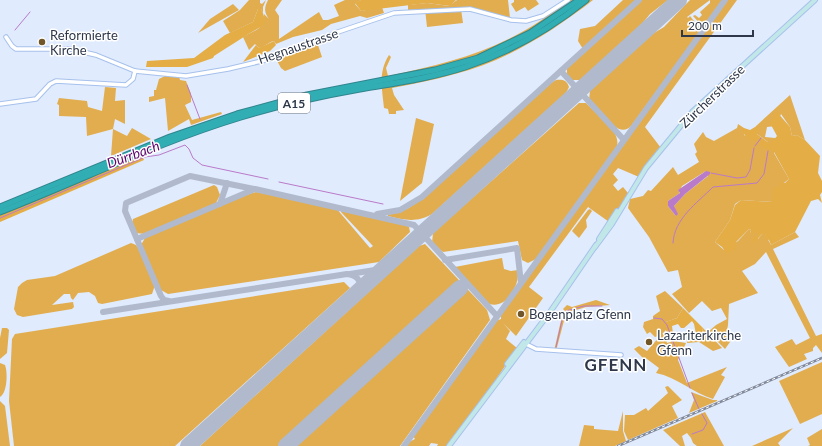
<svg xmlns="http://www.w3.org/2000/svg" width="822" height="446" viewBox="0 0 822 446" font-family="Lato,sans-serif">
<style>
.green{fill:#e2ad4e;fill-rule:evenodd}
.forest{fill:#e4ad46}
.water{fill:#ba7aca}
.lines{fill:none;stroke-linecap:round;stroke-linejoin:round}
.stream{stroke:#ba7aca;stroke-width:1}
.taxiway{stroke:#b0bacc;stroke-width:6}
.runway{stroke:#b0bacc;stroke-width:16}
.tertiary-casing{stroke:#a6c1ec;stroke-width:5.5}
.secondary-casing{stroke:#a6c1ec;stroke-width:6}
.motorway-casing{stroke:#30858e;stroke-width:7}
.tertiary{stroke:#fff;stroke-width:3.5}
.secondary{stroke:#c1e7e8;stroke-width:4}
.motorway{stroke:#31aeb3;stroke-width:5}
.rail-casing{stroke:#808a9c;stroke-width:2.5}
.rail{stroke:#fff;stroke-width:1;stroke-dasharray:3;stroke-linecap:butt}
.poi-dot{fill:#705628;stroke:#fff;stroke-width:1.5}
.labels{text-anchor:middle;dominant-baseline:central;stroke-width:3;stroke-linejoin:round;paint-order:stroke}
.shield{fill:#fff;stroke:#6d7480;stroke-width:1}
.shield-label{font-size:12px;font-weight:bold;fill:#2e384a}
.poi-label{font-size:13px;fill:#2e384a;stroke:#fff;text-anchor:start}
.street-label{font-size:13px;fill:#2e384a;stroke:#fff}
.water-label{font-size:14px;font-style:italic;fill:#5e076f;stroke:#fff}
.district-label{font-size:17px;font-weight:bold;letter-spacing:1px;fill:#2e384a;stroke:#fff}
</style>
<rect width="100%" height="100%" fill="#e0ebfd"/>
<g class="green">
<path d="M249 0H260V3L262 4 266 0 263 7V13L261 9H258L253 22 230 33 223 21 240 10Z"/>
<path d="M268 0H282L275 10 279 16V39L319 12 323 20H328L339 16 334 5 345 0H361L355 4 361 11 382 7 384 13 367 18 360 16 331 24 322 30 293 37 276 44 274 41C268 42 265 47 259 48L255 44 249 50 243 37C255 30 265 29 264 14L269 19C264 12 264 8 268 0Z"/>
<path d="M457 0H508L510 18 474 10 461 9 463 23 427 27 425 9 408 10V5L427 3 449 6Z"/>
<path d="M514 0H536L539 4 528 11 525 7 516 12 511 4 514 2Z"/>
<path d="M568 0H593C552 32 506 61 455 74 434 80 413 84 392 88L394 95 404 110 396 111V114H389L388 109 384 108C382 89 378 72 389 55L391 57 386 68 388 76C445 64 494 52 543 19V16Z"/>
<path d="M623 0H636L583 49 578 41 580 29 595 26Z"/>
<path d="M642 0H668L650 14 641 25 581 80H572L567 75V68Z"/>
<path d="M690 0H723L703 27 693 16 695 15 699 18 702 15 700 12 710 3V0L687 17 688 18 690 16 701 30 631 126C618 140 599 110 589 100L590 91 649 36 664 27Z"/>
<path d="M727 0H737L645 127 661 148 639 177 618 168 613 174 618 180 613 185 618 191 623 187 628 193 627 198 612 224 588 207 529 287 543 298 516 336 503 323 510 331 506 339 517 348 491 387 446 446H437L438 444 431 443 429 446H406L409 442 415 439 413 436 496 321 501 319V315L521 286Z"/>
<path d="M233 4 239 10 198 33 210 19Z"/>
<path d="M323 38 325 42 318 45 322 57 285 71 281 68 275 57Z"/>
<path d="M164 74 179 76 180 80 186 81 191 94V102L185 105 192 120 221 112 222 114 191 125 189 119 168 131 165 98 149 102V97L154 96V90H156L159 79 165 76Z"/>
<path d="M556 80C562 79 567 80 569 87L566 93 432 214C417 223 404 220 388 216V215L407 209 421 200 551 83Z"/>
<path d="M105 87 116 88 115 101 125 100V124L115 119 113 129 127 136 132 128 151 139 111 156 113 129 87 136 86 117 59 116V105L57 104 59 98 87 101 88 107 102 111Z"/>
<path d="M790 95 805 140 797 135 792 136 790 127 781 114 776 126 767 127 765 137 775 138 774 153 789 179 780 186 773 202 741 200 735 204 730 220 715 242 724 250 738 241 749 229 751 230 750 233H758V239L762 234H765L771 245 795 232 799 237 773 249 816 336 822 334V353L816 345 813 348V351L804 354 807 359 789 367 775 347 792 339 796 345 810 338 766 252 755 264 742 271 758 293 729 304 728 325 726 335 730 342 725 349 708 332 716 325 727 319 721 308 712 311 702 301 689 313 672 294 682 287 678 270 668 272 649 237 628 208 630 199 643 196 648 190 651 191 673 167 678 175 699 162 695 154 697 152 694 144 703 132 706 137 714 141 737 128 738 124 744 128V135L749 138 768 142 757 134 755 127ZM706 171 708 176 685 194 674 206 676 216 668 206V201L680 193 679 192 682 186Z"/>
<path d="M579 103H586C596 114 621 130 617 146L536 259 528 263 522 260 518 241 443 252 432 243 433 233Z"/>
<path d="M416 118 434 124 422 183 400 201Z"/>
<path d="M214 185 217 187 220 195 216 203 145 234 136 233 132 223 133 219Z"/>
<path d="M256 192 336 208 370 248 373 246 341 212V210L406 224 409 227 410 232 379 262 168 294 161 290 141 245 145 238 242 196Z"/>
<path d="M590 209 592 211 586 220 587 227 579 238 572 231 588 210Z"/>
<path d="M131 243 136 245 139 249 155 285 152 294 102 304 98 303 95 296 89 292 78 293 73 300 71 298 70 294H64L52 305 73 302 74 307 72 309 23 317 17 315 14 309 18 287 22 283 27 280 55 276Z"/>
<path d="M425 244 487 310 490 320 400 446H200L419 246Z"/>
<path d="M502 258 504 269 511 271 518 270C520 287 504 313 485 302L455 267Z"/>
<path d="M344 282 350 288 175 446H14L9 401 12 339 15 334Z"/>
<path d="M665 291 683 308 677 318 666 322 668 328 662 334 665 333 667 343 674 341 686 343 678 360 687 383 727 367 721 375 725 377 713 399C693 393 677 377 656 373L659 368 647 359 645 360 634 349 639 346 647 351 661 335 655 337 650 332 647 334 643 327 644 322 653 319V316L660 311 656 296Z"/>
<path d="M596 300 610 305 586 307 566 313 556 351H554L562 316 565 311 563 309 567 305 572 307Z"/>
<path d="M2 328H7L9 330 7 353 0 359V338Z"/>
<path d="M703 328 722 348 713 351 699 342Z"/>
<path d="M822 362V414L800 424 779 381Z"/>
<path d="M0 363 5 365C8 373 7 393 0 397Z"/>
<path d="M668 386 682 400 672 406 678 418 628 440 624 431 625 415H634L646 408 648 411 668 393 665 387Z"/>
<path d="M691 392 713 400H717V401L689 413 694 400Z"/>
<path d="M0 401 5 406 10 446H0Z"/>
<path d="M623 411V431L626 441 615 446H579L584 425 594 426V429L618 431Z"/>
<path d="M705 412 724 446H697L693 443 691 438 687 433 682 436 685 446H680L663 430Z"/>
<path d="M793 428 778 443 780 446H752Z"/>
<path d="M822 429V446H808L810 445 807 438Z"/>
</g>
<g class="forest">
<path d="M361 0H456L450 6 427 3 361 11 355 3Z"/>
<path d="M258 9H261C264 14 266 21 262 26 245 36 230 46 214 56L213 58 187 67H146L147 61 194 58 225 35 253 22Z"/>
<path d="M274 41 276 45 270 51 243 62 256 45 259 48Z"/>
<path d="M776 111 790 127 792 136 797 135 805 140 820 156 818 173 822 181V192L820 195 822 203 818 199 811 201 795 232 771 245 769 240 766 239 765 234H762L755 242 752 241 753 236H758V233H750L751 230 749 229 736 242 735 249 727 254 722 247 715 242 730 220 735 205 741 200 772 202 773 188 780 186V182L785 183 789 179 774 152 760 146V142C754 140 745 140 743 131L744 128 750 130 755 127 758 129 757 134 770 144 777 136 770 123Z"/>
<path d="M142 156 144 160 0 222V215Z"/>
<path d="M683 308 703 328 699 342 687 343 688 337 696 334 694 324 692 321 684 328H681L678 324 672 326 674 341 671 342 663 323 677 318Z"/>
</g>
<path class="water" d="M706 171 710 172V174L685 194 674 206 678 214 676 216 668 206V201L680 193 678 190Z"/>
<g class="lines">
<g class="stream">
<path d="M15 30 30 12"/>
<path d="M187 85 200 119"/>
<path d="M755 146 761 138"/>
<path d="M711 173 737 178 746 177 750 170 754 148"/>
<path d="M279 182 383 204"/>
<path d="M0 218 145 157 159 155 185 145 189 149 193 158 202 165 268 179"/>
<path d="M673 243C674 219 697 203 713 187L757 183 764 174 768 151"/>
<path d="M654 318 662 319 667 325 690 388"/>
<path d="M556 347 563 316 566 311 584 306H602"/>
<path d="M692 393 699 409"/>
<path d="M692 434 703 430 707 423 702 414"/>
</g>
<g class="taxiway">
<path d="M561 71 624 140"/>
<path d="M220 204 227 183"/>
<path d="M377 214 400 210 422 197 639 0"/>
<path d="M137 239 255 189 414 225 497 316"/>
<path d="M445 260 517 248 521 283"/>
<path d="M350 274 381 269 399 253"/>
<path d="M169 301 164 300 161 296 125 211 126 203 190 176 254 189"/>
<path d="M103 312 347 274C356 275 362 280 359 289L351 297"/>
<path d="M404 446 725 0"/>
</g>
<g class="runway">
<path d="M188 446 679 0"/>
<path d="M286 446 460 288"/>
</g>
<defs>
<g id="tertiary">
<path d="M6 37 12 46 16 49H70L96 55 135 71 186 76 228 69 270 59 335 33 394 13 470 9 511 20 526 21 543 16 568 0"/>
<path d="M0 104 36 99 50 84 56 81 126 85 133 79 135 71"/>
<path d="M524 343 536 349 621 355"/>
</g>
<g id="secondary">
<path d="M599 239 617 211"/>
<path d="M595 247 612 224 646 168 693 111 815 0"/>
<path d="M507 364 524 342"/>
<path d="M449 446 550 312 596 245"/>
</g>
<g id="motorway">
<path d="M0 207 170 137 237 114 307 95 435 70 478 58 530 33 579 0"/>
<path d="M0 212C80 181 158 142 241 117 280 105 320 96 360 89 395 83 431 78 465 67 510 52 550 29 586 0"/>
</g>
</defs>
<use href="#tertiary" class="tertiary-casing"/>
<use href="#secondary" class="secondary-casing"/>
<use href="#motorway" class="motorway-casing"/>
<use href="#tertiary" class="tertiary"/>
<use href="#secondary" class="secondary"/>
<use href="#motorway" class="motorway"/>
<defs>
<path id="rail" d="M618 446 822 358"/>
</defs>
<use href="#rail" class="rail-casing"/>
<use href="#rail" class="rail"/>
</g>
<g class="poi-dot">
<circle cx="42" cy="42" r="4"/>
<circle cx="521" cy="314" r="4"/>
<circle cx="649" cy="342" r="4"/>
</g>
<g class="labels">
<rect class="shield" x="278" y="93" width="32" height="20" rx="3"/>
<g class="shield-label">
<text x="294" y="103">A15</text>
</g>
<g class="poi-label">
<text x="50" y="35">Reformierte<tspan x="50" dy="15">Kirche</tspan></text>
<text x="529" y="314">Bogenplatz Gfenn</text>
<text x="657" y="335">Lazariterkirche<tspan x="657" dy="15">Gfenn</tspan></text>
</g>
<g class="street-label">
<text transform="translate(298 46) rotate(-19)">Hegnaustrasse</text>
<text transform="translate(712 96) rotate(-44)">Zürcherstrasse</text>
</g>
<g class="water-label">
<text transform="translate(133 154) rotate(-20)">Dürrbach</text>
</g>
<g class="district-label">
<text x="616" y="364">GFENN</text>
</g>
</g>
<path d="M682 30v6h71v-6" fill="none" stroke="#2e384a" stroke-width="2"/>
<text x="688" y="30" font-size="12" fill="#2e384a" stroke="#ffffff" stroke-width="3" paint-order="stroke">200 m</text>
</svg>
